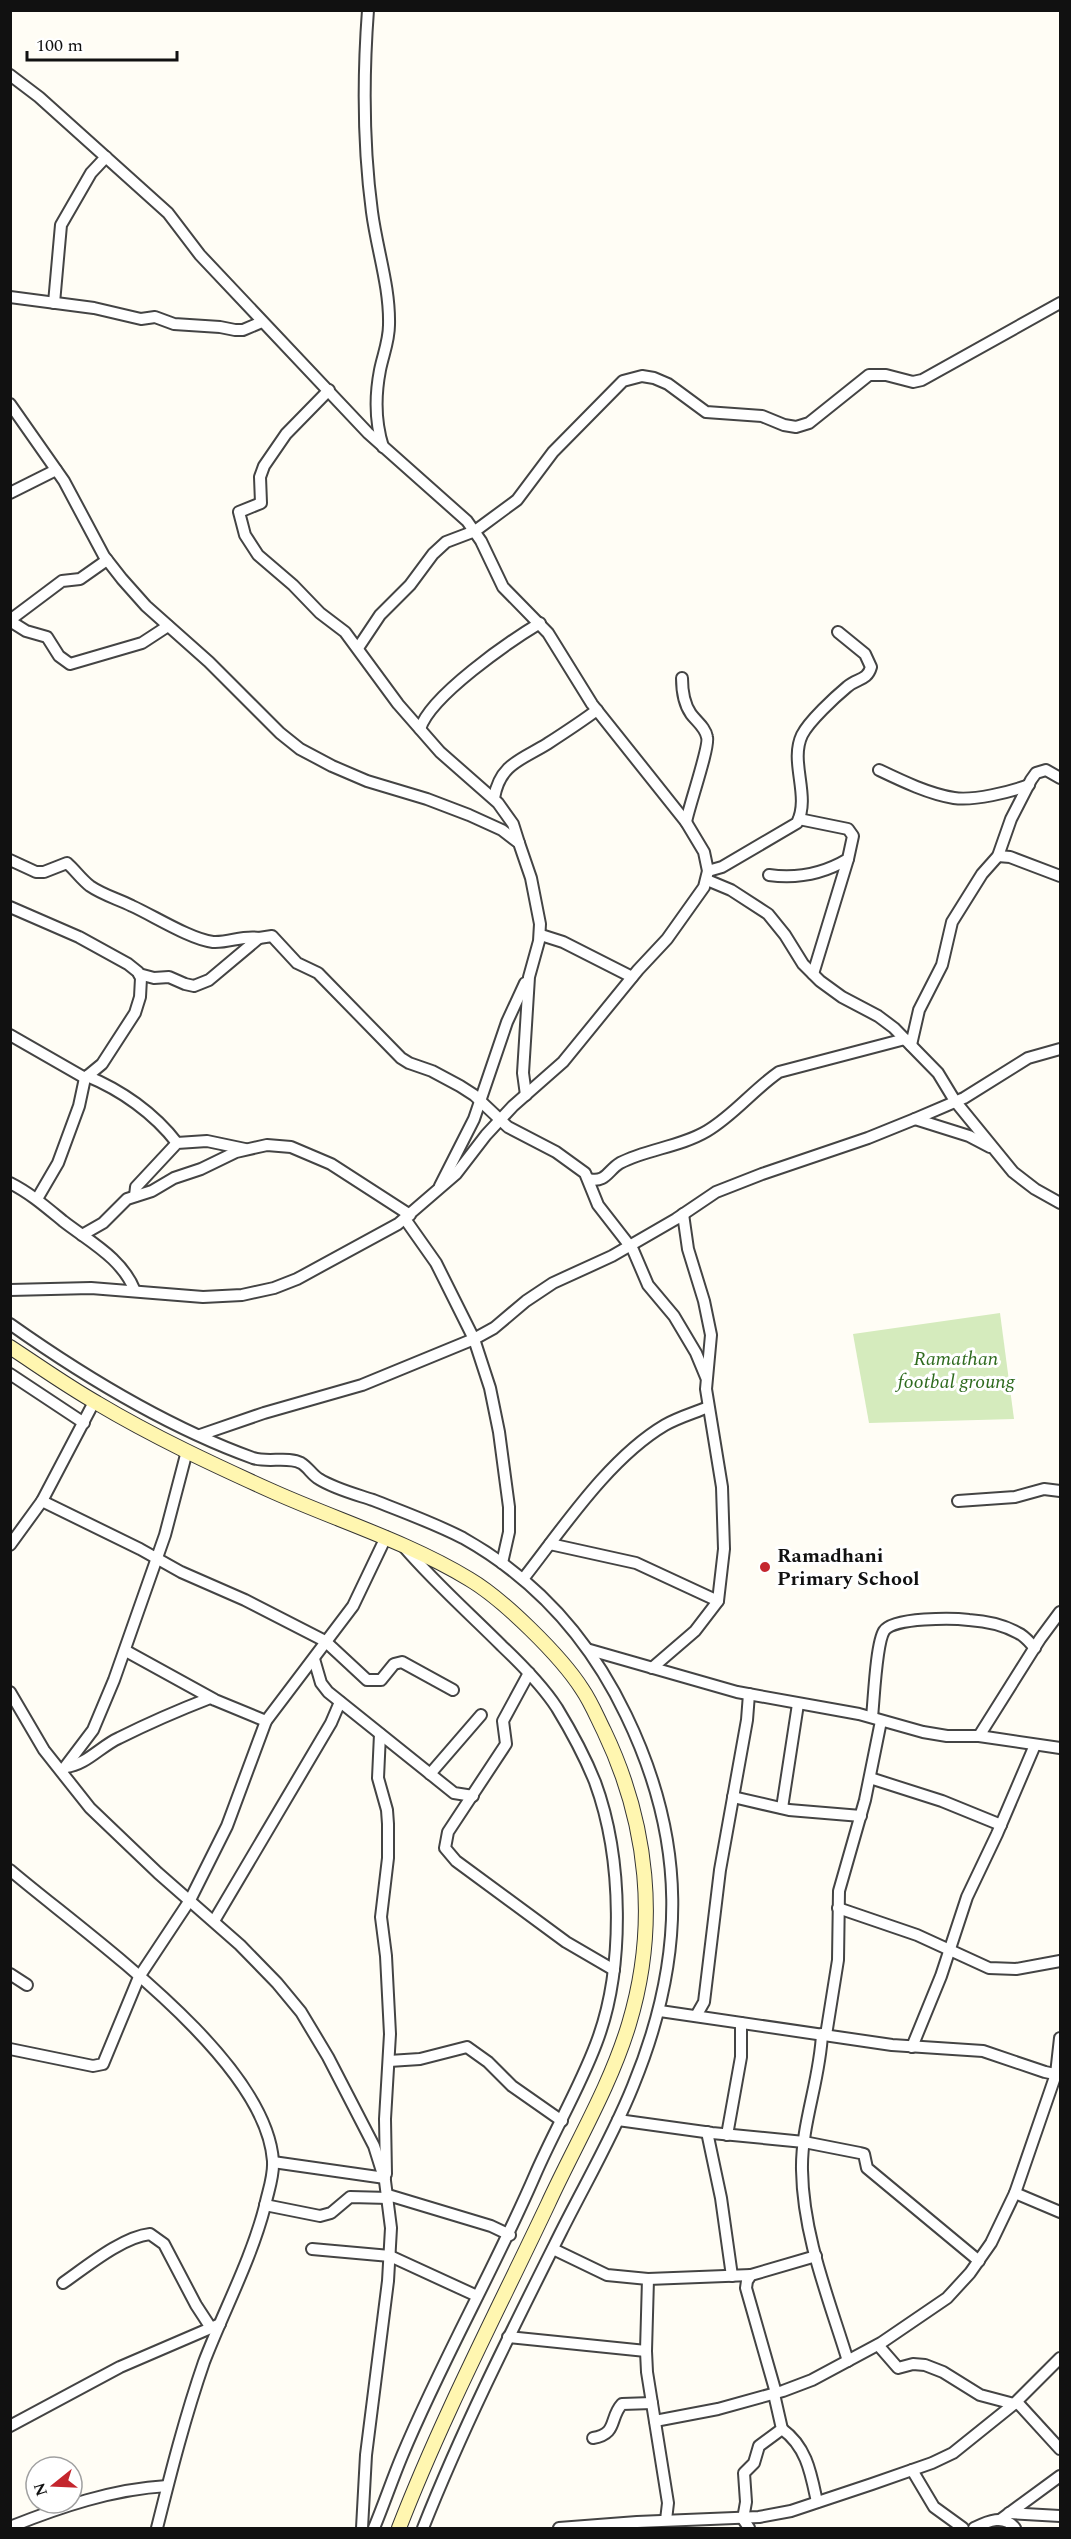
<svg xmlns="http://www.w3.org/2000/svg" width="1071" height="2539" viewBox="0 0 1071 2539" font-family="Spectral,serif">
<style>
.green{fill:#d5ebbd}
.lines{fill:none;stroke-linecap:round;stroke-linejoin:round}
.minor-casing{stroke:#444;stroke-width:14}
.secondary-casing{stroke:#333;stroke-width:16}
.minor{stroke:#fff;stroke-width:10}
.secondary{stroke:#fff6b0;stroke-width:14}
.poi-dot{fill:#c4262e;stroke:#fff;stroke-width:2}
.labels{text-anchor:middle;dominant-baseline:central;stroke-width:6;stroke-linejoin:round;paint-order:stroke}
.park-label{font-size:20px;font-style:italic;fill:#2f6b1f;stroke:#fff}
.poi-label{font-size:20px;font-weight:bold;fill:#111;stroke:#fff;text-anchor:start}
</style>
<rect width="100%" height="100%" fill="#fffdf5"/>
<path class="green" d="M1000 1313 1014 1419 869 1423 853 1334Z"/>
<g class="lines">
<defs>
<g id="minor">
<path d="M368 10C363 77 363 145 372 212 377 250 390 287 389 325 389 341 383 355 380 370 375 396 375 422 383 447"/>
<path d="M10 75 39 97 168 213 200 255 368 433 467 521 481 541 503 587 548 633 592 704 686 822 704 852 708 871 704 887 667 939 638 970 563 1062 513 1106 486 1135 456 1174 398 1224 297 1279 274 1288 242 1295 203 1297 91 1288 10 1290"/>
<path d="M10 297 94 308 141 319 155 317 174 324 220 327 235 330H243L262 322"/>
<path d="M54 303 61 225 91 173 106 157"/>
<path d="M329 390 286 434 264 466 260 477 261 503 239 512 245 535 258 555 293 585 320 613 345 632 398 704 440 752 498 803 513 824 519 843"/>
<path d="M10 404 64 481 104 556 122 579 146 606 209 662 280 733 300 749 332 766 367 781 427 799 469 815 502 830 519 843 531 878 540 924 539 941 529 977 523 1073 526 1095"/>
<path d="M10 493 56 470"/>
<path d="M10 620 62 581 80 579 107 560"/>
<path d="M10 621 26 631 47 637 59 656 70 664 142 643 168 626"/>
<path d="M358 648 380 615 410 585 433 554 446 542 475 531 517 500 553 452 623 381 642 376 654 378 668 384 706 412 762 416 784 425 796 427 809 423 869 375H886L913 382 922 380 1060 303"/>
<path d="M682 678C682 690 684 704 691 714 697 722 705 727 707 737 710 746 689 806 686 822"/>
<path d="M420 729C430 696 510 641 540 623"/>
<path d="M879 770C902 781 929 794 954 798 974 801 1010 792 1029 785"/>
<path d="M494 798C500 764 521 760 547 744 564 733 581 722 597 710"/>
<path d="M998 856 1010 857 1060 876"/>
<path d="M10 860 36 872H44L67 863C75 870 81 879 90 886 103 895 118 899 132 906 154 916 190 939 213 942 229 943 243 935 259 938"/>
<path d="M708 871 722 867 797 823C811 796 789 762 802 735 809 721 835 697 847 687 857 678 867 681 871 667L865 654 838 632"/>
<path d="M769 875C798 879 823 874 848 859L853 836 848 829 799 819"/>
<path d="M707 880 731 890 768 914 785 935 803 964 820 981 842 997 878 1016 894 1028 938 1073 955 1101 1013 1172 1035 1189 1060 1203"/>
<path d="M10 907 79 937 128 964 138 972 141 978 140 997 135 1013 102 1064 85 1078 79 1106 58 1163 37 1199"/>
<path d="M541 935 563 942 632 977"/>
<path d="M139 974 154 978 169 977 185 984 194 986 209 980 259 938 272 936 297 963 318 973 401 1058 409 1063 432 1071 460 1086 474 1095 508 1127 556 1152 585 1173 598 1205 633 1250 648 1285 674 1316 696 1353 706 1377"/>
<path d="M813 974 848 859"/>
<path d="M10 1035 85 1078"/>
<path d="M911 1045 919 1010 942 965 952 922 982 874 998 856 1011 819 1031 780 1036 773 1046 770 1060 778"/>
<path d="M87 1076C121 1090 154 1113 177 1143"/>
<path d="M915 1119 969 1136 990 1147"/>
<path d="M589 1179C606 1183 608 1170 620 1163 647 1149 680 1147 707 1131 734 1115 753 1090 779 1072L905 1039"/>
<path d="M10 1183C30 1193 46 1207 63 1221 90 1242 122 1258 135 1291"/>
<path d="M440 1186 474 1119 507 1022 525 983"/>
<path d="M135 1196 136 1187 177 1143 207 1141 245 1149"/>
<path d="M405 1219 436 1263 474 1339 490 1388 499 1432 509 1507V1532L502 1563"/>
<path d="M82 1235 103 1223 127 1199 152 1191 174 1178 201 1169 236 1152 267 1145 291 1147 331 1164 410 1215"/>
<path d="M10 1324C85 1377 167 1427 253 1458 268 1463 288 1456 301 1463 308 1467 312 1475 319 1479 335 1489 355 1494 373 1500 403 1512 434 1523 463 1538 536 1579 590 1640 626 1715 687 1841 686 1957 633 2086 613 2136 585 2184 561 2232 512 2330 463 2427 423 2528"/>
<path d="M10 1374 84 1423"/>
<path d="M200 1435 264 1413 362 1385 474 1339 494 1328 526 1301 553 1283 612 1256 676 1219 716 1192 762 1174 868 1138 915 1119 964 1098 1028 1058 1060 1049"/>
<path d="M42 1501 140 1549 181 1572 245 1600 325 1641 367 1680H381L394 1664 402 1662 453 1690"/>
<path d="M958 1501 1015 1497 1044 1489 1060 1491"/>
<path d="M550 1544 636 1563 718 1601"/>
<path d="M10 1545 42 1501 94 1402"/>
<path d="M523 1579C563 1528 609 1458 665 1425 679 1417 694 1413 708 1407"/>
<path d="M590 1650 737 1692 859 1714 923 1732 947 1736H979L1060 1748"/>
<path d="M126 1651 215 1700 266 1721"/>
<path d="M314 1659 321 1683 328 1692 454 1793 473 1796"/>
<path d="M652 1668 695 1631 718 1601 724 1549 722 1487 706 1389 711 1335 704 1301 688 1249 683 1214"/>
<path d="M529 1673 503 1721 506 1744 448 1832 445 1848 456 1861 566 1942 614 1970"/>
<path d="M10 1692 44 1750 90 1808 158 1873 240 1945 277 1983 301 2012 328 2057 374 2146 385 2181 391 2228 388 2281 366 2455 362 2528"/>
<path d="M872 1717C874 1699 876 1644 884 1631 893 1617 954 1618 969 1620 985 1621 1004 1625 1018 1633 1025 1636 1030 1643 1035 1648"/>
<path d="M380 1734 378 1778 387 1810 388 1824V1858L381 1917 386 1956 390 2034 385 2119 386 2174"/>
<path d="M979 1736 1040 1639 1060 1612"/>
<path d="M66 1767C86 1765 101 1746 119 1738 149 1723 179 1710 210 1698"/>
<path d="M62 1771 93 1730 114 1680 165 1535 187 1451"/>
<path d="M430 1774 481 1715"/>
<path d="M870 1778 942 1801 1001 1825"/>
<path d="M733 1797 789 1810 861 1816"/>
<path d="M782 1808 798 1704"/>
<path d="M10 1870C85 1934 266 2058 273 2161 274 2177 268 2191 265 2206 251 2260 224 2310 204 2362 185 2417 171 2472 157 2528"/>
<path d="M838 1908 917 1935 989 1968 1016 1969 1060 1961"/>
<path d="M214 1921 331 1723 340 1702"/>
<path d="M10 1974 27 1985"/>
<path d="M660 2011 892 2045 983 2051 1045 2072 1060 2075"/>
<path d="M696 2016 704 2002 720 1870 747 1720 749 1694"/>
<path d="M822 2034C820 2080 801 2125 802 2170 803 2236 829 2299 848 2361"/>
<path d="M826 2035 838 1960 839 1891 865 1800 881 1721"/>
<path d="M912 2047 941 1976 967 1897 997 1834 1035 1745"/>
<path d="M10 2049 93 2066 103 2064 139 1977 190 1900 227 1826 266 1721 353 1606 386 1537"/>
<path d="M389 2061 420 2059 467 2047 488 2062 512 2086 562 2121"/>
<path d="M618 2120 712 2133 804 2142 860 2153 864 2154 867 2168 979 2261"/>
<path d="M707 2132 721 2198 732 2276"/>
<path d="M727 2135 741 2057V2023"/>
<path d="M273 2162 385 2178"/>
<path d="M1015 2193 1060 2212"/>
<path d="M388 2195 491 2226 510 2235"/>
<path d="M265 2205 320 2216 331 2213 350 2197 389 2198"/>
<path d="M312 2249 390 2256 477 2296"/>
<path d="M553 2249 607 2275 648 2279 751 2275"/>
<path d="M648 2279 646 2351 647 2372 668 2503 666 2520"/>
<path d="M63 2283C86 2267 122 2237 150 2234L164 2244 196 2305 211 2328"/>
<path d="M508 2337 646 2351"/>
<path d="M878 2345 898 2368 913 2364 925 2365 943 2372 980 2395 1014 2404"/>
<path d="M776 2393 746 2288 747 2281 751 2275 816 2256"/>
<path d="M1017 2402 1060 2449"/>
<path d="M655 2421 718 2409 783 2391 812 2380 881 2343 947 2298 970 2273 991 2243 1015 2193 1056 2074 1060 2038"/>
<path d="M10 2426 120 2367 220 2324"/>
<path d="M782 2429C807 2447 811 2474 817 2502"/>
<path d="M593 2438C618 2434 609 2418 622 2404L652 2403"/>
<path d="M912 2470 934 2507 963 2528"/>
<path d="M1009 2513 1060 2516"/>
<path d="M1000 2520 1060 2476"/>
<path d="M10 2527C60 2507 113 2489 167 2486"/>
<path d="M374 2528C384 2504 392 2480 402 2456 442 2360 494 2270 535 2175 554 2131 579 2089 596 2044 625 1969 623 1858 595 1782 585 1757 571 1731 557 1708 542 1685 522 1665 502 1646 469 1613 435 1583 404 1547"/>
<path d="M559 2528 637 2522 759 2517 791 2511 872 2484 932 2463 953 2453 1014 2404 1060 2358"/>
<path d="M749 2528 743 2519 746 2502 744 2473 754 2463 759 2446 782 2429 774 2394"/>
<path d="M974 2528C988 2521 1004 2514 1015 2528"/>
</g>
<path id="secondary" d="M10 1347C39 1366 67 1386 97 1403 154 1437 214 1465 274 1492 339 1521 408 1542 469 1579 503 1599 561 1656 582 1689 591 1702 597 1717 604 1731 648 1823 659 1925 629 2024 610 2087 575 2145 548 2204 497 2312 442 2417 399 2528"/>
</defs>
<use href="#minor" class="minor-casing"/>
<use href="#secondary" class="secondary-casing"/>
<use href="#minor" class="minor"/>
<use href="#secondary" class="secondary"/>
</g>
<circle class="poi-dot" cx="765" cy="1567" r="6"/>
<g class="labels">
<g class="park-label">
<text x="956" y="1359">Ramathan<tspan x="956" dy="23">footbal groung</tspan></text>
</g>
<g class="poi-label">
<text x="777" y="1556">Ramadhani<tspan x="777" dy="23">Primary School</tspan></text>
</g>
</g>
<rect width="1071" height="2539" fill="none" stroke="#111111" stroke-width="24"/>
<g transform="translate(54 2485) rotate(252)"><circle r="28" fill="#ffffff" stroke="#a0a0a0" stroke-width="1.5"/>
<path d="M0-4.5L10 22L0 15L-10 22Z" fill="#c4262e"/>
<text y="-9" font-size="16" font-weight="bold" text-anchor="middle" fill="#111111">N</text>
</g>
<path d="M27 51v9h150v-9" fill="none" stroke="#111111" stroke-width="3"/>
<text x="36" y="51" font-size="18" fill="#111111" stroke="#ffffff" stroke-width="4.5" paint-order="stroke">100 m</text>
</svg>
